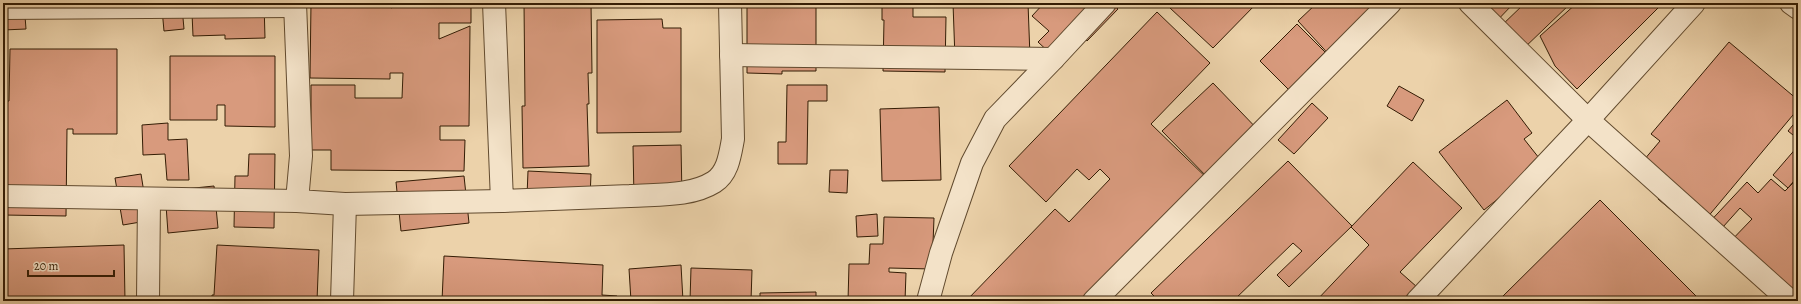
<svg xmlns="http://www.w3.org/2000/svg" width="1801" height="304" viewBox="0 0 1801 304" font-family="Alegreya,serif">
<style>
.building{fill:#d89a7d;stroke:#331c04}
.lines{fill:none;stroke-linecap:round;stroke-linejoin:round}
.minor-casing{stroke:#614a2e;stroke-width:24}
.minor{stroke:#f3e2c8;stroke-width:22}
</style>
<rect width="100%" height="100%" fill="#ecd2aa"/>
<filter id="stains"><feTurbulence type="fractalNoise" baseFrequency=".005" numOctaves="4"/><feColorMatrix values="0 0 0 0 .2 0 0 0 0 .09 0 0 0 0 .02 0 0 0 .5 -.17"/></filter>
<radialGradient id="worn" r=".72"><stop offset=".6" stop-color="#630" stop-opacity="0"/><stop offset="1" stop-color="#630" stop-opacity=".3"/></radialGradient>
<g class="building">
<path d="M3 3H24L26 29 3 30Z"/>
<path d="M264 3 265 38 225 39V35L193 36 192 13Z"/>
<path d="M311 3H391V8L403 3H471V23H439V39L470 26 469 126H440V140H465L464 171 331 170V150H311V85H355V98H402L403 73H390V79L310 78Z"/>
<path d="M524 3H591L592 73H588L589 104H587L589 166 523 168 522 106H525Z"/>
<path d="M747 3H816V71H782V74L747 73Z"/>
<path d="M882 3H913V17H946L945 72 883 71 884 20H882Z"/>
<path d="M953 3H1028L1030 57 955 59Z"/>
<path d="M1044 3H1111L1118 9 1087 41 1075 30 1052 55 1038 42 1049 31 1032 16Z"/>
<path d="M1175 3H1257L1213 48 1170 8Z"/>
<path d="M1317 3H1383L1334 60 1298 21Z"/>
<path d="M1463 3H1514L1490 28Z"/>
<path d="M1525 3H1571L1521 51 1499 28Z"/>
<path d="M1577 3H1663L1577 89 1555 66 1540 36Z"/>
<path d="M182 7 184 29 164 31 162 9Z"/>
<path d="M1157 12 1210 63 1151 124 1214 185 1098 301H966L1055 209 1069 222 1110 179 1100 169 1089 180 1077 169 1046 202 1009 166Z"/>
<path d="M662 19 663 28H681V132L597 133V20Z"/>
<path d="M1297 24 1325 52 1307 70 1316 78 1297 98 1260 61Z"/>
<path d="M1729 42 1798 100V109L1696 231 1658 199 1665 189 1638 167 1660 141 1651 134Z"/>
<path d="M10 49H117V134H73V129H67L66 216 3 215V101H9Z"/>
<path d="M170 56H275V127L225 126V105H217V120H170Z"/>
<path d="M1213 83 1263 135 1213 183 1162 131Z"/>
<path d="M787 85H827V101H808L807 164H778V142H786Z"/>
<path d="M1399 86 1424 100 1412 121 1387 106Z"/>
<path d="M1507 100 1532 133 1524 139 1543 163 1484 210 1439 152Z"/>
<path d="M1312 103 1328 118 1294 154 1278 140Z"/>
<path d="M939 107 941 180 882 181 880 109Z"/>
<path d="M1798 119V139L1788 131Z"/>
<path d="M168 123V140L187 139 189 180H167L165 154 143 155 142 125Z"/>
<path d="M681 145 682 197 634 199 633 146Z"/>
<path d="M1798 146V176L1788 188 1773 175Z"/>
<path d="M249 154H275L274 228 234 227 235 176H248Z"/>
<path d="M1288 161 1352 226 1289 287 1277 275 1302 251 1293 243 1233 301H1159L1151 293Z"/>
<path d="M1413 162 1462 208 1400 272 1417 287 1403 301H1316L1369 245 1351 227Z"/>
<path d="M830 170H848L847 193 829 192Z"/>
<path d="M528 171 591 174 590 198 527 196Z"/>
<path d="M141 174 145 199 158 219 123 225 115 178Z"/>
<path d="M464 176 469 223 401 231 396 182Z"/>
<path d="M1798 178V298L1725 247 1752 219 1740 208 1714 237 1704 228 1747 182 1758 193 1771 179 1785 191Z"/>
<path d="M214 186 218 228 168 233 165 191Z"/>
<path d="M1600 200 1701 301H1498Z"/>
<path d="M877 214 878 236 857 237 856 216Z"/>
<path d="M884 217 934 218 932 269 889 268V272L906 273 905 301H848L849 264H869L870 244H883Z"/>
<path d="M124 245 125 301H3V249Z"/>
<path d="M217 245 319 250 317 301H212V295H214Z"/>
<path d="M444 256 603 265 602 295 617 296V301H442Z"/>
<path d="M681 265 683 301H631L629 269Z"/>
<path d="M691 268 752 270 751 301H690Z"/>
<path d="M816 292V301H760V293Z"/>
</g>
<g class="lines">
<defs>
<g id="minor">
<path d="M295 3 301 156 297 201 345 204 502 201"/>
<path d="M494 3 502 201C544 199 587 198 630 196 657 194 690 197 714 182 728 173 730 155 733 139L730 3"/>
<path d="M1470 3 1588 120 1790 301"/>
<path d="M1791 3 1798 8"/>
<path d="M3 8 295 6"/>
<path d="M731 55 1053 59"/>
<path d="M3 196 297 201"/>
<path d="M148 301 149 199"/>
<path d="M342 301 345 204"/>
<path d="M928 301 941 253 972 163 995 119 1053 59 1105 3"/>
<path d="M1094 301 1390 3"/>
<path d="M1417 301 1588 120 1694 3"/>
</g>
</defs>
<use href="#minor" class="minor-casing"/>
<use href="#minor" class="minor"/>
</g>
<rect width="1801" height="304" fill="none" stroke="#ecd2aa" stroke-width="16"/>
<rect x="4" y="4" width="1793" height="296" fill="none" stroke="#331c04" stroke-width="2"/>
<rect x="8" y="8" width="1785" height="288" fill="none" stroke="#331c04"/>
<path d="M28 270v6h86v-6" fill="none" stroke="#331c04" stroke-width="2"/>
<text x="34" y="270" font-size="12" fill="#331c04" stroke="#f3e2c8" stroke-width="3" paint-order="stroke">20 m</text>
<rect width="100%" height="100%" filter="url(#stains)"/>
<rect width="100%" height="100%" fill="url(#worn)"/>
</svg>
